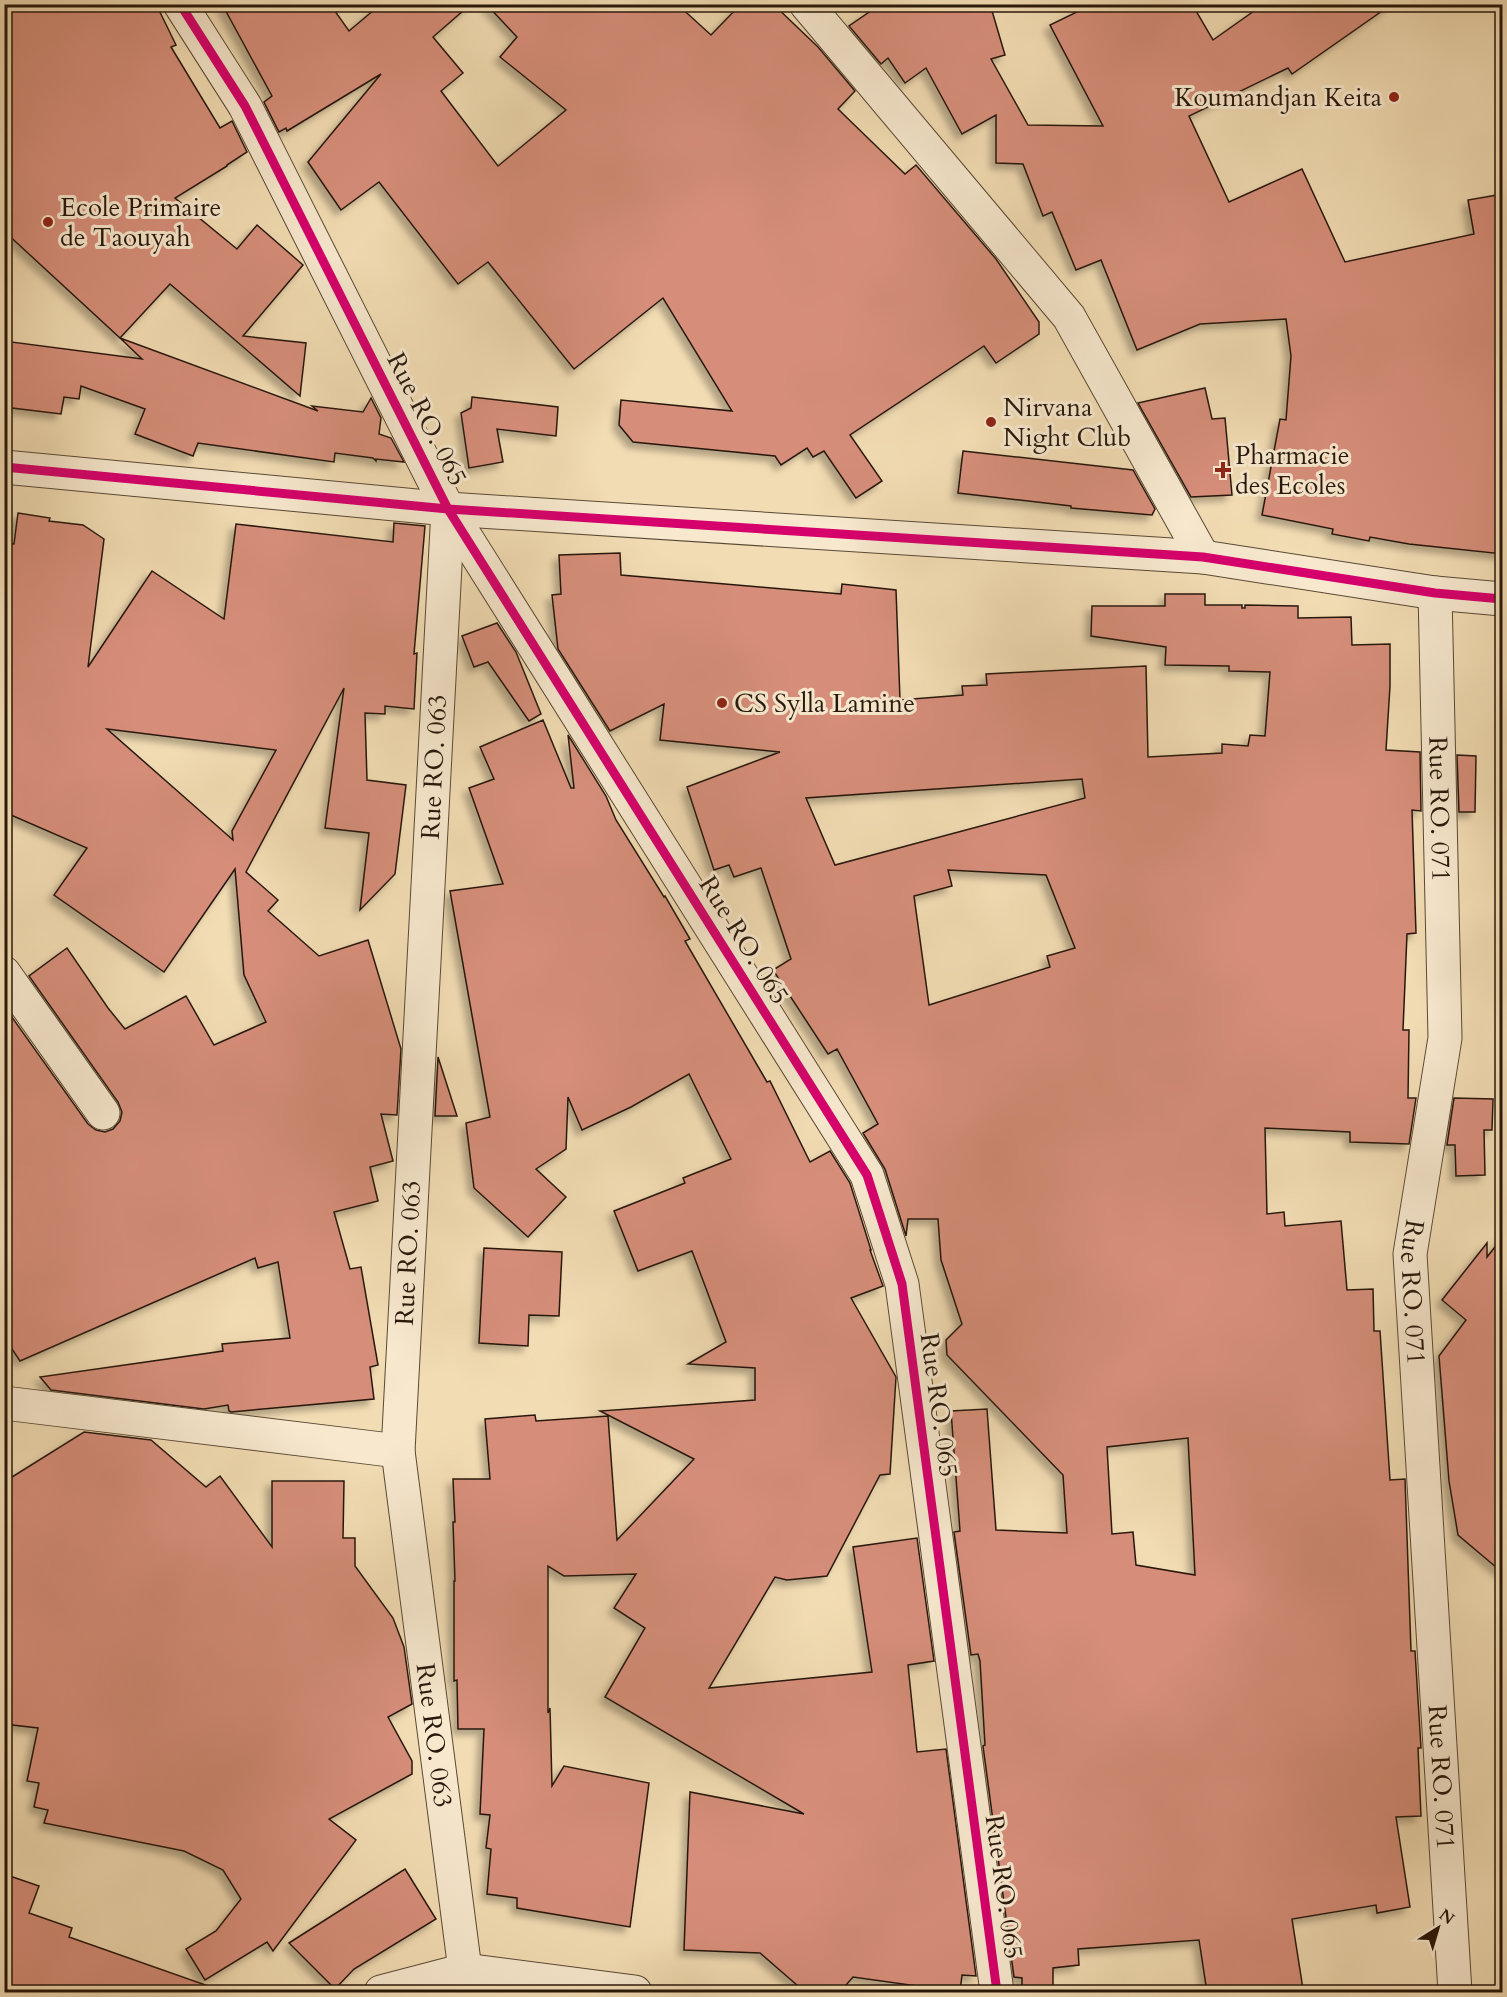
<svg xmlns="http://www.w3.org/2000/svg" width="1507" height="1997" viewBox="0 0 1507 1997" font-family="Cardo,serif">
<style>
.building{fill:#d68e7a;stroke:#28180b;stroke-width:1.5;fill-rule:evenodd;filter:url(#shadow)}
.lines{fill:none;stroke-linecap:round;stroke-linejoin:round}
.minor-casing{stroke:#5a4935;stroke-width:35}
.minor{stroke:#f7e8ce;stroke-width:33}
.cycleway-casing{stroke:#f7e8ce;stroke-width:13}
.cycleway{stroke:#d6006c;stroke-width:9}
.poi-dot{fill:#8f2418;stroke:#f7e8ce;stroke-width:2}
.labels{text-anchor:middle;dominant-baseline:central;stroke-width:6;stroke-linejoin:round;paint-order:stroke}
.poi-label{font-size:26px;fill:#28180b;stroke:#f7e8ce;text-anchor:start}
.street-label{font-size:26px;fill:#28180b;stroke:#f7e8ce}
</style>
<defs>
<filter id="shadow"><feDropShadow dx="-5.5" dy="5.5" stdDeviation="3" flood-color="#0004"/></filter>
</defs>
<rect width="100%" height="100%" fill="#f2dcb3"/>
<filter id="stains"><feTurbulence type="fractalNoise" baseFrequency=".00333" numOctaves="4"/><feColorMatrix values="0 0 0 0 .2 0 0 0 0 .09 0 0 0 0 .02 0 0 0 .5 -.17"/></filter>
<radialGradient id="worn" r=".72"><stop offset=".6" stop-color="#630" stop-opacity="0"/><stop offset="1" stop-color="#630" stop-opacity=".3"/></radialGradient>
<g class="building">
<path d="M4 4H156L176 45 171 47 220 128 232 121 247 152 227 165V166L175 198 237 249 257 225 303 265 243 336 306 343 300 396 170 284 120 338 4 231Z"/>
<path d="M222 4H330L349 31 381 4H471L433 37 463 73 441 91 498 166 566 110 500 57 517 37 486 4H677L711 35 741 4H773L818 47 855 91 838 109 905 174 916 165 996 259 1039 322V334L996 363 984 346 850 435 882 481 856 498 824 451 813 457 807 448 781 465 775 456 633 442 619 425 621 400 732 411 663 298 574 369 488 262 458 284 379 182 341 210 308 162 381 74 287 131 286 128 279 132 264 102 272 96Z"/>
<path d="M881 4H990L1005 55 991 59 1028 125 1103 126 1050 25 1093 4H1192L1213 40 1264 4H1392L1292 74 1288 68 1189 116 1229 202 1302 169 1345 262 1474 234 1468 200 1503 194V554L1409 544 1370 537 1369 541 1332 534 1333 529 1262 515 1280 419 1286 420 1291 356 1286 319 1200 324 1137 350 1101 260 1076 270 1052 212 1043 216 1023 164 996 163V115L962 134 926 68 905 83 888 58 881 64 849 26Z"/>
<path d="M120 338 318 411 312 406 363 412 371 398 381 418 379 434 391 438 404 462 376 459V461L373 458 335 453 334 462 198 443 193 456 135 434 145 409 81 386 79 399 64 397 61 414 4 407V341L142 359Z"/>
<path d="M1205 388 1212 419 1225 418 1232 495 1191 497 1138 403Z"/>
<path d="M472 397 558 407 556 436 497 429 503 462 469 468 461 413 471 408Z"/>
<path d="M963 451 1133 470 1155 509 1152 515 1071 508V506L958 493Z"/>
<path d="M18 513 50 518 49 521 83 525 104 539 88 667 152 571 224 619 236 524 393 542 394 523 425 526 414 654 417 653 414 709 385 706V714L365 713 367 780 406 785 395 874 360 910 369 833 325 828 344 688 246 872 278 900 268 911 319 956 368 940 401 1049 397 1115 381 1114 393 1161 370 1167 378 1201 334 1212 350 1269 361 1267 378 1365 370 1367 374 1399 231 1412 229 1411 228 1405 204 1409 51 1390 40 1377 223 1351 222 1344 290 1338 278 1262 258 1268 255 1258 20 1361 4 1337V1006L88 1124 96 1130 105 1132 113 1129 120 1121 122 1112 118 1102 29 976 67 948 108 1008 125 1029 186 996 214 1045 266 1022 244 975 235 869 164 972 54 895 87 848 4 812V543L14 544ZM107 729 276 750 232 831 233 840Z"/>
<path d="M620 553 621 575 841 594 842 584 896 590 900 700 963 695 962 686 987 685 986 674 1146 666 1148 757 1222 753V744L1248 746 1250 735 1265 736 1270 672 1229 671V666L1165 665 1166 647 1091 636 1092 606H1165V594H1205V605H1242V608H1245V605L1298 606V618L1351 617 1352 645 1390 644V686L1386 750 1420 752 1421 811 1412 810 1416 933 1407 934 1403 1030H1409L1408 1098H1416L1409 1144 1350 1142V1132L1265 1128 1267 1214 1284 1212 1285 1226 1341 1221 1347 1290 1373 1289 1374 1331H1380L1390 1480 1405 1479 1411 1651H1415L1421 1748H1418L1421 1816 1396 1817 1410 1907 1377 1913 1376 1905 1292 1919 1303 1989 1278 1992H1207L1199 1940 1078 1949 1079 1965 1053 1968V1992H1022V1978L1014 1977 983 1746 985 1745 980 1661 978 1654 971 1655 954 1532 960 1531 951 1411 987 1409 996 1530 1067 1533 1063 1475 947 1355 946 1340 962 1324 941 1260 938 1219H908L906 1236 885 1169 863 1133 878 1124 837 1049 828 1054 773 970 791 959 761 868 734 877 729 865 714 870 687 787 780 752 660 740 664 704 610 731 558 649 552 595 561 594 559 555ZM1082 779 1085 798 835 865 806 798ZM948 870 1046 875 1075 948 1047 956 1050 967 929 1005 914 896 952 886ZM1188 1438 1195 1575 1136 1565 1133 1532 1112 1534 1107 1447Z"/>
<path d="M497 623 516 652 541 714 529 721 488 662 474 667 462 636Z"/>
<path d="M543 720 571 788H574L568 735 606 796 616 820 664 897 665 896 690 939 685 941 767 1082 770 1081 810 1162 830 1151 850 1183 871 1250H870L883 1286 851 1298 896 1377 890 1474 880 1475 827 1576 787 1580 775 1577 709 1688 872 1672 853 1547 917 1538 934 1661 908 1665 917 1752 946 1749 976 1976 962 1975 960 1992 853 1977 840 1992H805L760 1953 684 1950 690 1792 804 1814 605 1697 645 1628 614 1608 636 1574 564 1576 548 1566V1713L550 1708 552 1786 564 1766 649 1783 630 1927 517 1908V1898L487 1894 491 1849 486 1848 490 1815 480 1814 484 1729H458L457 1680 454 1681V1581H455L453 1522H455L453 1479H490L485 1419 535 1415 536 1421 608 1416 617 1540 694 1459 600 1411 755 1400V1368L688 1364 726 1342 692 1251 638 1271 614 1211 685 1183 683 1178 731 1159 689 1074 631 1107 582 1130 568 1097 566 1149 536 1169 566 1197 528 1237 474 1188 466 1123 490 1117 450 891 503 884 469 788 494 779 480 747Z"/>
<path d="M1457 755 1476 756 1475 812H1459Z"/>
<path d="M438 1057 457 1116H435Z"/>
<path d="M1454 1098 1493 1099 1492 1130H1484L1485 1175 1456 1176 1455 1145H1447Z"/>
<path d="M1503 1237V1573L1458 1535 1449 1481 1439 1356 1466 1320 1442 1300 1487 1243V1257Z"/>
<path d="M484 1248 562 1252 559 1316 529 1315 528 1346 479 1343Z"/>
<path d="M84 1432 151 1440 206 1487 220 1476 272 1547V1481H344L343 1538H355V1566L393 1618 404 1647 412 1704 388 1717 412 1761V1774L329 1819 356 1840 273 1951 267 1942 205 1980 186 1949 216 1931 241 1899 223 1870 184 1851 44 1823 48 1810 34 1807 39 1783 27 1781 38 1728 4 1724V1482Z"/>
<path d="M405 1869 436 1919 354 1969 335 1989 289 1943Z"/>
<path d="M4 1874 39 1886 29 1913 72 1928 69 1937 214 1988V1992H4Z"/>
</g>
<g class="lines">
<defs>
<g id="minor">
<path d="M180 4 245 106 448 509 867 1175 902 1284 997 1992"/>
<path d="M806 4 1069 317 1203 557"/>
<path d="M4 467 448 509 1203 557 1435 593 1502 599"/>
<path id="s1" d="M448 509 398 1451 465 1970 466 1992"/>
<path id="s2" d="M1435 593 1445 1038 1410 1254 1455 1992"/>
<path d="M4 973 103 1113"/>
<path d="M4 1403 398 1451"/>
<path d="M381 1992 465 1970 635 1992"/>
</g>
</defs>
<use href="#minor" class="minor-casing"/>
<use href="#minor" class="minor"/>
<defs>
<g id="cycleway">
<path d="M180 4 245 106 448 509 867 1175 902 1284 997 1992"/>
<path d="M4 467 448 509 1203 557 1435 593 1502 599"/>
</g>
</defs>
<use href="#cycleway" class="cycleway-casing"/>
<use href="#cycleway" class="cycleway"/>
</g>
<g class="poi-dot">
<circle cx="1394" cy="97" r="6"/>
<circle cx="48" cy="222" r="6"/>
<circle cx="991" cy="422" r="6"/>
<path d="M1220 461h6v6h6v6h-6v6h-6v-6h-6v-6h6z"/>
<circle cx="722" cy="703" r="6"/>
</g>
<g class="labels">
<g class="poi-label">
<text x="1382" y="97" text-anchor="end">Koumandjan Keita</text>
<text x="60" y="207">Ecole Primaire<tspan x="60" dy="30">de Taouyah</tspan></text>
<text x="1003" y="407">Nirvana<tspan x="1003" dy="30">Night Club</tspan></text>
<text x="1235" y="455">Pharmacie<tspan x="1235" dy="30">des Ecoles</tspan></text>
<text x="734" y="703">CS Sylla Lamine</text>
</g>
<g class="street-label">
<text transform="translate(427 419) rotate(63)">Rue RO. 065</text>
<text transform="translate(434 767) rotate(-87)">Rue RO. 063</text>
<text stroke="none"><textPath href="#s2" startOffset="216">Rue RO. 071</textPath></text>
<text transform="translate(744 940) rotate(58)">Rue RO. 065</text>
<text transform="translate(408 1253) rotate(-87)">Rue RO. 063</text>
<text stroke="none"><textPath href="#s2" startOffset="702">Rue RO. 071</textPath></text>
<text transform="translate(939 1405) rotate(82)">Rue RO. 065</text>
<text stroke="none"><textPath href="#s1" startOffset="1230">Rue RO. 063</textPath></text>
<text stroke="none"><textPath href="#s2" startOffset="1188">Rue RO. 071</textPath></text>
<text transform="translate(1004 1887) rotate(82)">Rue RO. 065</text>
</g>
</g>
<rect width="1507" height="1997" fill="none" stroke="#f2dcb3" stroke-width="24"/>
<rect x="6" y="6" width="1495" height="1985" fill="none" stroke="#28180b" stroke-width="3"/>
<rect x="12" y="12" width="1483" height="1973" fill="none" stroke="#28180b" stroke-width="1.5"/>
<g transform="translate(1438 1928) rotate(37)" stroke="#f7e8ce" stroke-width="4.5" paint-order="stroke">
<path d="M0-4.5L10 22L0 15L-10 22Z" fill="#28180b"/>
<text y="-9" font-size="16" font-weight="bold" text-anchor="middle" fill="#28180b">N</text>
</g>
<rect width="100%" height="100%" filter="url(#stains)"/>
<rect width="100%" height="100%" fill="url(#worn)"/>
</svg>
